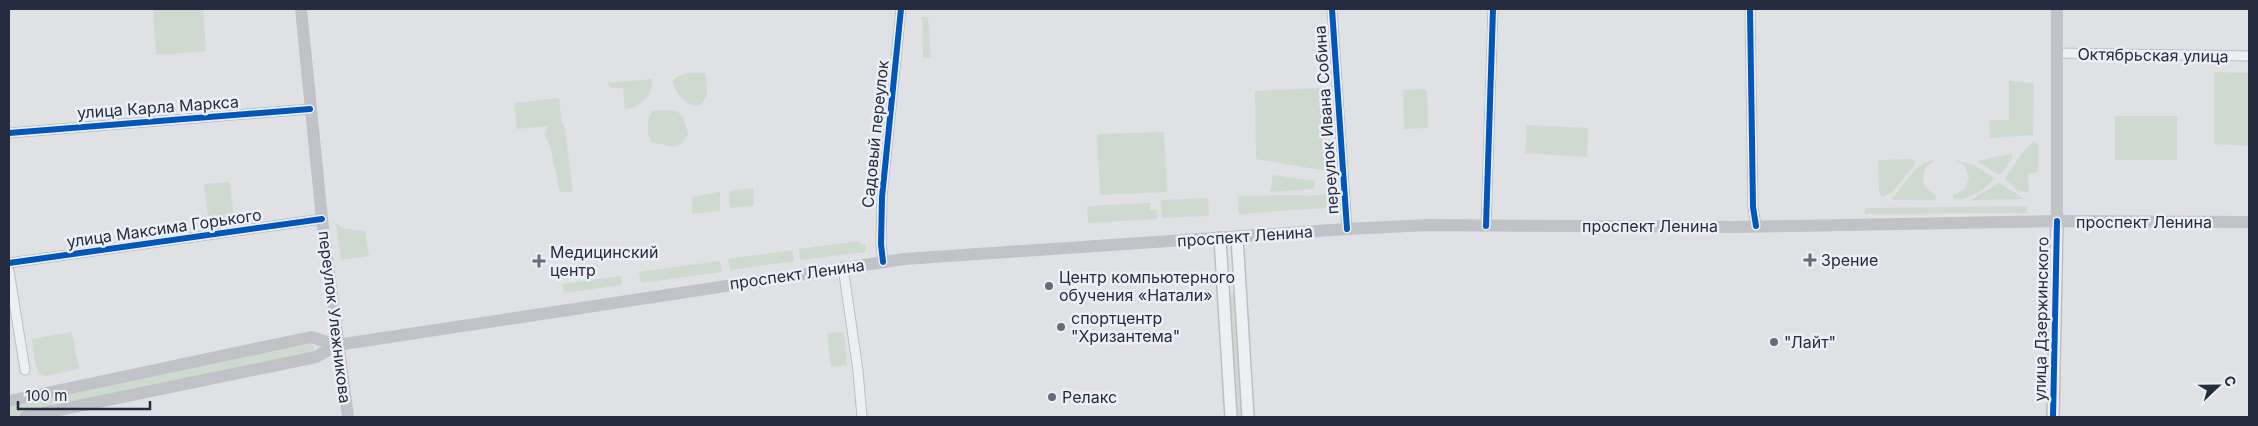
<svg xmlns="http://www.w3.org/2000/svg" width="2258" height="426" viewBox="0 0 2258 426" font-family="Inter,sans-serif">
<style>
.green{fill:#ced9cf}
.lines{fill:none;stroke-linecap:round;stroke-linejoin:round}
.minor-casing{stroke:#bdbec3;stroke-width:11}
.tertiary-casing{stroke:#bdbec3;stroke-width:14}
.minor{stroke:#eeeff2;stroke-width:9}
.tertiary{stroke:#eeeff2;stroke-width:11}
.secondary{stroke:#c1c2c8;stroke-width:12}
.cycleway-casing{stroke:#eceff5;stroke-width:9}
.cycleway{stroke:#0057b8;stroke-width:6}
.poi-dot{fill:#666b79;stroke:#eceff5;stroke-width:2}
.labels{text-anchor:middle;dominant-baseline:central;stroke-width:5;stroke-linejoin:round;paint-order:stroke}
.street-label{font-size:16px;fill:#252c3f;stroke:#eceff5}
.poi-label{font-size:16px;fill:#252c3f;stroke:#eceff5;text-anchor:start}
</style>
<rect width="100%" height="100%" fill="#e0e1e5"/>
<g class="green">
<path d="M153 9H203L206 51 156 55Z"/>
<path d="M922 17H928L931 58H923Z"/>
<path d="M2214 72 2249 73V146L2214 144Z"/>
<path d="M689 73H706L707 96 699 106C686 105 675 94 673 81L676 77Z"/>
<path d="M652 79C654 95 640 108 625 109L623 88H610L608 83Z"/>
<path d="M2009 81 2034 83 2033 135 1990 138 1989 120H2009Z"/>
<path d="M1324 88 1327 171 1256 159 1255 91Z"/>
<path d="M1427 89 1428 128 1404 129 1403 90Z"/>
<path d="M559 98 562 124 556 125 564 124 573 192H560L551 149 545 136 548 126 517 129 514 103Z"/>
<path d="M662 110 677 111 683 117 688 134 682 144 674 147 651 142C646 130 647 124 652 111Z"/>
<rect x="2115" y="116" width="62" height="44"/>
<path d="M1527 125 1588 128 1587 157 1525 153Z"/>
<path d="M1164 132 1167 192 1100 195 1097 134Z"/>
<path d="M2034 141 2038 145V172L2028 174 2029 193 2017 190 2005 179 2021 154Z"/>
<path d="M2010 154 2013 156 2001 174H1998L1976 161Z"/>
<path d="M1911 159 1915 160V165L1892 192 1882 197 1879 192 1878 160Z"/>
<path d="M1935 160C1920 168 1918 188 1936 195L1935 200H1892V198C1906 185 1914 162 1935 160Z"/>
<path d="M1954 160 1974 165 1994 178C1985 191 1969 199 1953 200V195L1965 189 1969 177 1964 165Z"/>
<path d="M1273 175 1315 181 1314 189 1270 192Z"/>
<path d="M230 182 234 221 209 223 204 184Z"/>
<path d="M1999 183 2025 199 1971 200Z"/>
<path d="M753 188 754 205 730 208 729 191Z"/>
<path d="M720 192V211L692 214V197Z"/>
<path d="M1333 193 1340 194V207L1239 214 1238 196 1303 195V197Z"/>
<path d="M1208 198 1209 216 1162 218 1161 200Z"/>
<path d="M1150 203V210H1157V219L1088 223 1087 206Z"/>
<path d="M2027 206V213L1865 214V208Z"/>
<path d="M336 223 343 228 365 231 369 256 341 260Z"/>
<path d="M860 241V244H865V252L800 260 799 249Z"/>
<path d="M792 250 794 261 730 270 728 259Z"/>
<path d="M720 261 722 272 641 283 639 272Z"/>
<path d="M621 276 622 285 564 293 562 284Z"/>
<path d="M1236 294 1243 417H1234L1227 295Z"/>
<path d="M72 332 79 369 45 376 39 374 35 362 32 339Z"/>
<path d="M844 332 847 365 831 367 827 333Z"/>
<path d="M312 340 315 354 63 407 60 393Z"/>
<path d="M56 395 58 408 9 417V405Z"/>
</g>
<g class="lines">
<defs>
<g id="minor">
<path d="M1332 9 1347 229"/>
<path d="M1750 9 1753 207 1756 226"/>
<path d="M2057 53 2249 56"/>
<path d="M9 133 310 109"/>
<path d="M1486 226 1493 9"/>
<path d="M883 262 881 244 882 197 901 9"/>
<path d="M9 263 322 219"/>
<path d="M843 267 858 371 862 417"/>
<path d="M9 271 25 370"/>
</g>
<g id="tertiary">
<path d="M1237 237 1248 417"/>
<path d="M1220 238 1231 417"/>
<path d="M2053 417 2057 221"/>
</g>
</defs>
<use href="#minor" class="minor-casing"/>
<use href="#tertiary" class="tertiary-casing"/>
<use href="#minor" class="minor"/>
<use href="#tertiary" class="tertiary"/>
<g class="secondary">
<path d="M301 9 322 219 348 417"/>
<path d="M2057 221V9"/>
<path d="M9 401 311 337 337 345"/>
<path d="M25 417 316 357 337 345 904 259 1347 229 1428 225 1735 227 2057 221 2249 222"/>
</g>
<defs>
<g id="cycleway">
<path d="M1332 9 1347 229"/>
<path d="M1750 9 1753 207 1756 226"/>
<path d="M9 133 310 109"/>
<path d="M1486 226 1493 9"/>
<path d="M883 262 881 244 882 197 901 9"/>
<path d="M9 263 322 219"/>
<path d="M2053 417 2057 221"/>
</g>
</defs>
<use href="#cycleway" class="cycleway-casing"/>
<use href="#cycleway" class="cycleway"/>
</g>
<g class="poi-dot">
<path d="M1807.5 252.5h5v5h5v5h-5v5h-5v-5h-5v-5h5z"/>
<path d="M536.5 253.5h5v5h5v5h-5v5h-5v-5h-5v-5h5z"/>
<circle cx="1049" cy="286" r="5"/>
<circle cx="1061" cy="327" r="5"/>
<circle cx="1774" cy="342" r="5"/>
<circle cx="1052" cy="397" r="5"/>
</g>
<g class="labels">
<g class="street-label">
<text transform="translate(2153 55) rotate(1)">Октябрьская улица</text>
<text transform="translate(158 107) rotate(-4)">улица Карла Маркса</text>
<text transform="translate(1326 120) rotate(-94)">переулок Ивана Собина</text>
<text transform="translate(875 134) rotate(-84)">Садовый переулок</text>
<text x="2144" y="222">проспект Ленина</text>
<text x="1650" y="226">проспект Ленина</text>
<text transform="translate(164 228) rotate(-8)">улица Максима Горького</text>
<text transform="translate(1245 236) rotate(-4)">проспект Ленина</text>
<text transform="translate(797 274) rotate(-8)">проспект Ленина</text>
<text transform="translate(335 317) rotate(83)">переулок Улежникова</text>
<text transform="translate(2041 319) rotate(-89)">улица Дзержинского</text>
</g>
<g class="poi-label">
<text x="550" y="252">Медицинский<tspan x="550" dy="18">центр</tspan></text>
<text x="1821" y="260">Зрение</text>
<text x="1059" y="277">Центр компьютерного<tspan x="1059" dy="18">обучения «Натали»</tspan></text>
<text x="1071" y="318">спортцентр<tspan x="1071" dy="18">"Хризантема"</tspan></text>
<text x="1784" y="342">"Лайт"</text>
<text x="1062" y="397">Релакс</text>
</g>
</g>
<rect width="2258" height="426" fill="none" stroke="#252c3f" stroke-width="20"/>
<g transform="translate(2218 386) rotate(68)" stroke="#eceff5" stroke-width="4" paint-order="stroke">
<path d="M0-4L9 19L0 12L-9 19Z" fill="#252c3f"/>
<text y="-8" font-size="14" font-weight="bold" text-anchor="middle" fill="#252c3f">С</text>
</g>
<path d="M18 401v8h132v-8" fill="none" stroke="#252c3f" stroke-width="2.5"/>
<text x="25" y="401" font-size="15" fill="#252c3f" stroke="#eceff5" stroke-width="4" paint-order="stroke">100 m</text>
</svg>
